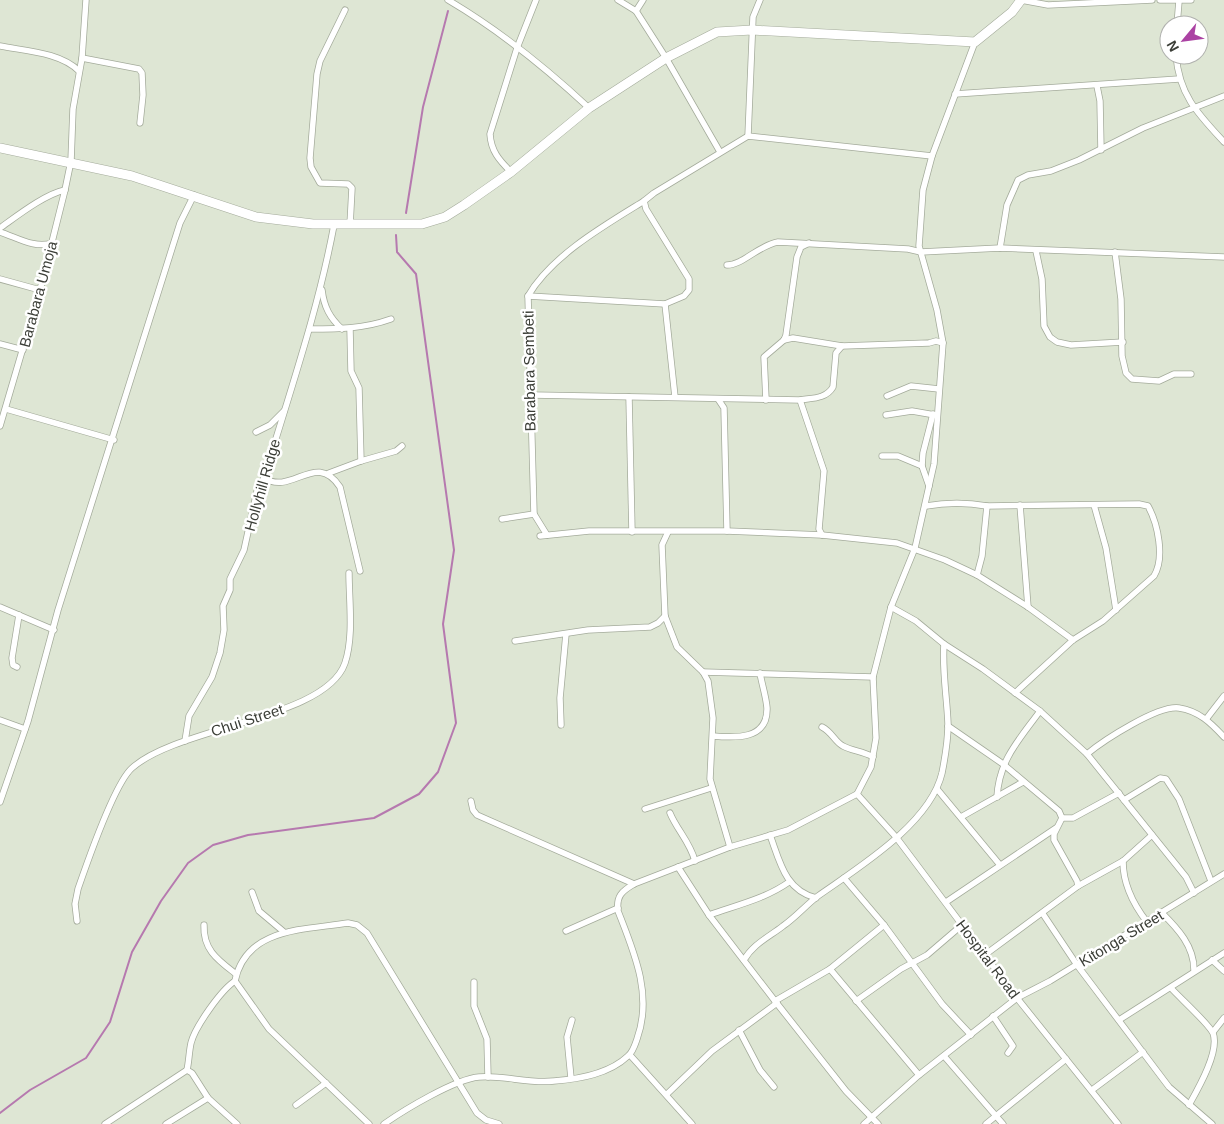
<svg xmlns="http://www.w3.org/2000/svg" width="1224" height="1124" viewBox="0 0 1224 1124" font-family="Arial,sans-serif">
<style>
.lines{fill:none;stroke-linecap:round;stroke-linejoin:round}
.stream{stroke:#b679af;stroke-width:2}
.street-casing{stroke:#a4ab9b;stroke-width:7}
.secondary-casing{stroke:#a4ab9b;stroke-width:10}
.street{stroke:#fff;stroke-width:5.5}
.secondary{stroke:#fff;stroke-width:9}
.labels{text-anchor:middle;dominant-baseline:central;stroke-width:5;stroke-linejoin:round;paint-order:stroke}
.street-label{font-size:15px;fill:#3b3e37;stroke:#fff}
</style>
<rect width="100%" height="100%" fill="#dee6d4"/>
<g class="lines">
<g class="stream">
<path d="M406 213 423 107 448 11"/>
<path d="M0 1113 30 1090 86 1058 110 1022 132 952 161 901 188 863 213 845 248 835 374 818 419 794 438 772 456 723 443 624 454 550 416 274 397 252 396 235"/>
</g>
<defs>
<g id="street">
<path d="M448 0C499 30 546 68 589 108"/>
<path d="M618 0 636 11 666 58 720 152"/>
<path d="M1021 0 1048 5 1152 0"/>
<path d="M1160 0H1191"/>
<path d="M345 10 320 61 317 74 310 158 311 167 320 183 348 184 352 188 350 225"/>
<path d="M636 11 643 0"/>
<path d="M1177 25 1179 1"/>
<path d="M0 46C25 51 60 52 79 71"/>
<path d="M1176 55C1179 95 1198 114 1224 142"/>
<path d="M82 58 139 69 142 73 143 95 140 123"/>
<path d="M1097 86 1100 101 1101 150"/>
<path d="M955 94 1179 79"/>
<path d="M748 136 753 17 760 0"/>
<path d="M511 172C499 160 491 151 490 134L517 48 536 0"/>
<path d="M0 228C17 216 45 194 65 190"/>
<path d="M0 232C16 237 35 249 52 243"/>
<path d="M1000 248 1007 205 1018 180 1028 175 1051 171 1079 160 1143 128 1224 96"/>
<path d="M1036 251 1042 279 1044 326 1050 337 1057 342 1071 345 1123 342"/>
<path d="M1115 252 1121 299 1122 356 1126 373 1132 379 1159 381 1174 374H1191"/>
<path d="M727 265C743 265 759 245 778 242L908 249 921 252 1000 248 1224 257"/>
<path d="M0 279 40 290"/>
<path d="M322 290C324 307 330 318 342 329"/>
<path d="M528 296 665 304 684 296 689 290V279L646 209 644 201 654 193 748 136 932 156"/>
<path d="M665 304 675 397"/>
<path d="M310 329C338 329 363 329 391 319"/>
<path d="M350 329 351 371 359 388 361 461"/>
<path d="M784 340 793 338 842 346"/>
<path d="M0 344 23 350"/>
<path d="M532 395 800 400C812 398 826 399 833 387L836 353 842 346 929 343 936 341 943 343"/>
<path d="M887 396 911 386 939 389"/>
<path d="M629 397 632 532"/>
<path d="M718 399 724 408 727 531"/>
<path d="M766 400 764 357 784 340 786 335 797 257 801 247 809 243"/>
<path d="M800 400 824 471 819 529 822 535"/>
<path d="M6 409 114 440"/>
<path d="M886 415 912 411 935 415"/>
<path d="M0 426 40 290 65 190 71 161 73 109 82 58 86 0"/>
<path d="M256 432 270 425 284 411"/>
<path d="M882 456H898L922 466 929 486"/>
<path d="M922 466 923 453 933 414"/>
<path d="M329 473 361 461 396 451 402 446"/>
<path d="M264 478C292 496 316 450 340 487L360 571"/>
<path d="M1020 505 1028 607"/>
<path d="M1094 505 1106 548 1116 610"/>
<path d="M926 506C948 502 966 502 987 506L1139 504 1148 506C1158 524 1165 558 1154 576L1103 621 1073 640 1015 693"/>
<path d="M502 519 534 514"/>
<path d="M668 532 662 545 665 616 677 647 703 672 708 681 713 718 710 779 730 847"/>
<path d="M547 535 534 514 528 296C551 256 605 225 644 201"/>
<path d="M540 536 589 531H727L822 535 897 543 945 560 977 575 1028 607 1073 640"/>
<path d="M977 575 982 556 987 506"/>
<path d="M0 607 54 630"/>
<path d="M891 607 916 621 944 644 983 669 1040 711 1087 754 1186 877 1194 893"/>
<path d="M515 641 588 630 650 627 658 623 665 616"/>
<path d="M17 667 13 665 12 658 19 615"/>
<path d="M703 672 873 677"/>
<path d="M1207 718 1224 696"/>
<path d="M0 720 25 729"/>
<path d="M561 725 560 698 566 634"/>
<path d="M948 726 1003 764 1059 811 1062 818 1054 834V840L1077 881 1078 886 986 954"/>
<path d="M822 727C832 732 835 742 843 746 852 751 863 751 873 757"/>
<path d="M713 736C735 738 768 740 767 708 766 696 762 685 760 673"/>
<path d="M185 741 189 716 212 677 220 653 224 630 223 606 230 590V579L244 550 257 491 264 478C289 394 318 311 334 225"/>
<path d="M1087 754C1104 740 1158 705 1179 708 1199 711 1211 723 1224 737"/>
<path d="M937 789 1000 865"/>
<path d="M857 794 896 837 1017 998 1118 1124"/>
<path d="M997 797C999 760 1019 740 1040 711"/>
<path d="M1124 800 1160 778 1166 779 1179 799 1211 881"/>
<path d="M471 801 473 810 477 815 634 884"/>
<path d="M0 802 28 721 58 610 180 223 194 195"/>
<path d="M645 809 711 788"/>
<path d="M670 813C677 830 690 842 695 861"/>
<path d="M961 817 1023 782"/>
<path d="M1062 818H1073L1119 793"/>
<path d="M770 835C780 862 785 890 816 898"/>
<path d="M1123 861C1123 885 1133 904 1147 922"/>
<path d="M678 867 709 915 775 1001 846 1091 878 1124"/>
<path d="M844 878 884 925 942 1004 971 1035"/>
<path d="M1078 886 1123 861 1152 835"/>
<path d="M252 892 259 911 284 932"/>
<path d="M946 902 1056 828"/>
<path d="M1162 913C1178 929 1194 946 1194 970"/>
<path d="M1043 914 1077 965 1169 1087 1212 1124"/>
<path d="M709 915C737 905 765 899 789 882"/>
<path d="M77 921 75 904 78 889C87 863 114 784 132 768 179 726 326 719 345 663 354 636 349 601 349 573"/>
<path d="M204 925C203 950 218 960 236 974"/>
<path d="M566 931 618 908"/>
<path d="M744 960C753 944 769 937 783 926 796 917 806 905 818 896 859 867 930 824 942 773 945 758 948 739 948 724 947 697 942 671 944 644"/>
<path d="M1212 960 1224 971"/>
<path d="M830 969 919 1075"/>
<path d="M474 982V1006L487 1039 488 1077"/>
<path d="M1171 988C1180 998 1208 1023 1213 1033 1220 1051 1198 1089 1189 1105"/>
<path d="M775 1001 830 969 884 925"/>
<path d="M856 1001 901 969 927 955 962 925"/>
<path d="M993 1016 1013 1046 1008 1053"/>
<path d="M1119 1020 1224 953"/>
<path d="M739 1030 760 1070 774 1087"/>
<path d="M1213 1032 1224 1018"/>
<path d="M630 1055 692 1124"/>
<path d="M944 1056 1003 1124"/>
<path d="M187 1070C189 1061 189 1052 191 1043 195 1027 221 990 235 981"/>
<path d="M571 1078 567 1037 572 1020"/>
<path d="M1092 1090 1143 1052"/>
<path d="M667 1094 712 1051 777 1003"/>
<path d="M296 1105 326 1083"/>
<path d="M105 1124 187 1070 192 1073 208 1098 237 1124"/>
<path d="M166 1124 208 1098"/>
<path d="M369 1124 269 1029 235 981C246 927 305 930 348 923L357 925 367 933 477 1113 486 1120 499 1124"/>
<path d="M384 1124C404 1110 455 1079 479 1077 504 1075 529 1084 554 1081 580 1079 609 1074 628 1056 633 1052 635 1045 637 1039 653 995 634 952 618 911 616 896 622 891 634 884L730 847 788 830 857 794 871 767 876 738 873 677 891 607 915 548 934 464 943 343 937 310 919 246 923 190 932 156 975 42"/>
<path d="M864 1124 919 1075 1017 998 1050 981 1224 874"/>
<path d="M986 1124 1066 1059"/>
</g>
<path id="secondary" d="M0 148 132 176 256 217 313 224H422L445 217 464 205 511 172 589 108 666 58 717 32 752 30 975 42 1012 12 1021 0"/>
</defs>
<use href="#street" class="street-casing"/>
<use href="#secondary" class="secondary-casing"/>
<use href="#street" class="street"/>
<use href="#secondary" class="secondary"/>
</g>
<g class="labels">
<g class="street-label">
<text transform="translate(38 294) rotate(-75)">Barabara Umoja</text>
<text transform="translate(529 371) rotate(-91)">Barabara Sembeti</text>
<text transform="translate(262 485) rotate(-74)">Hollyhill Ridge</text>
<text transform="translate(247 720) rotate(-18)">Chui Street</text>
<text transform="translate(1121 938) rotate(-31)">Kitonga Street</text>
<text transform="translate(988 959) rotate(53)">Hospital Road</text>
</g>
</g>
<g transform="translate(1184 40) rotate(241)"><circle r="24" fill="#ffffff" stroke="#b1b2af"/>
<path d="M0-4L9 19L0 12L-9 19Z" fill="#ab42a3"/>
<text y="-8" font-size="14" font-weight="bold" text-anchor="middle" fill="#3b3e37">N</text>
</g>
</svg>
